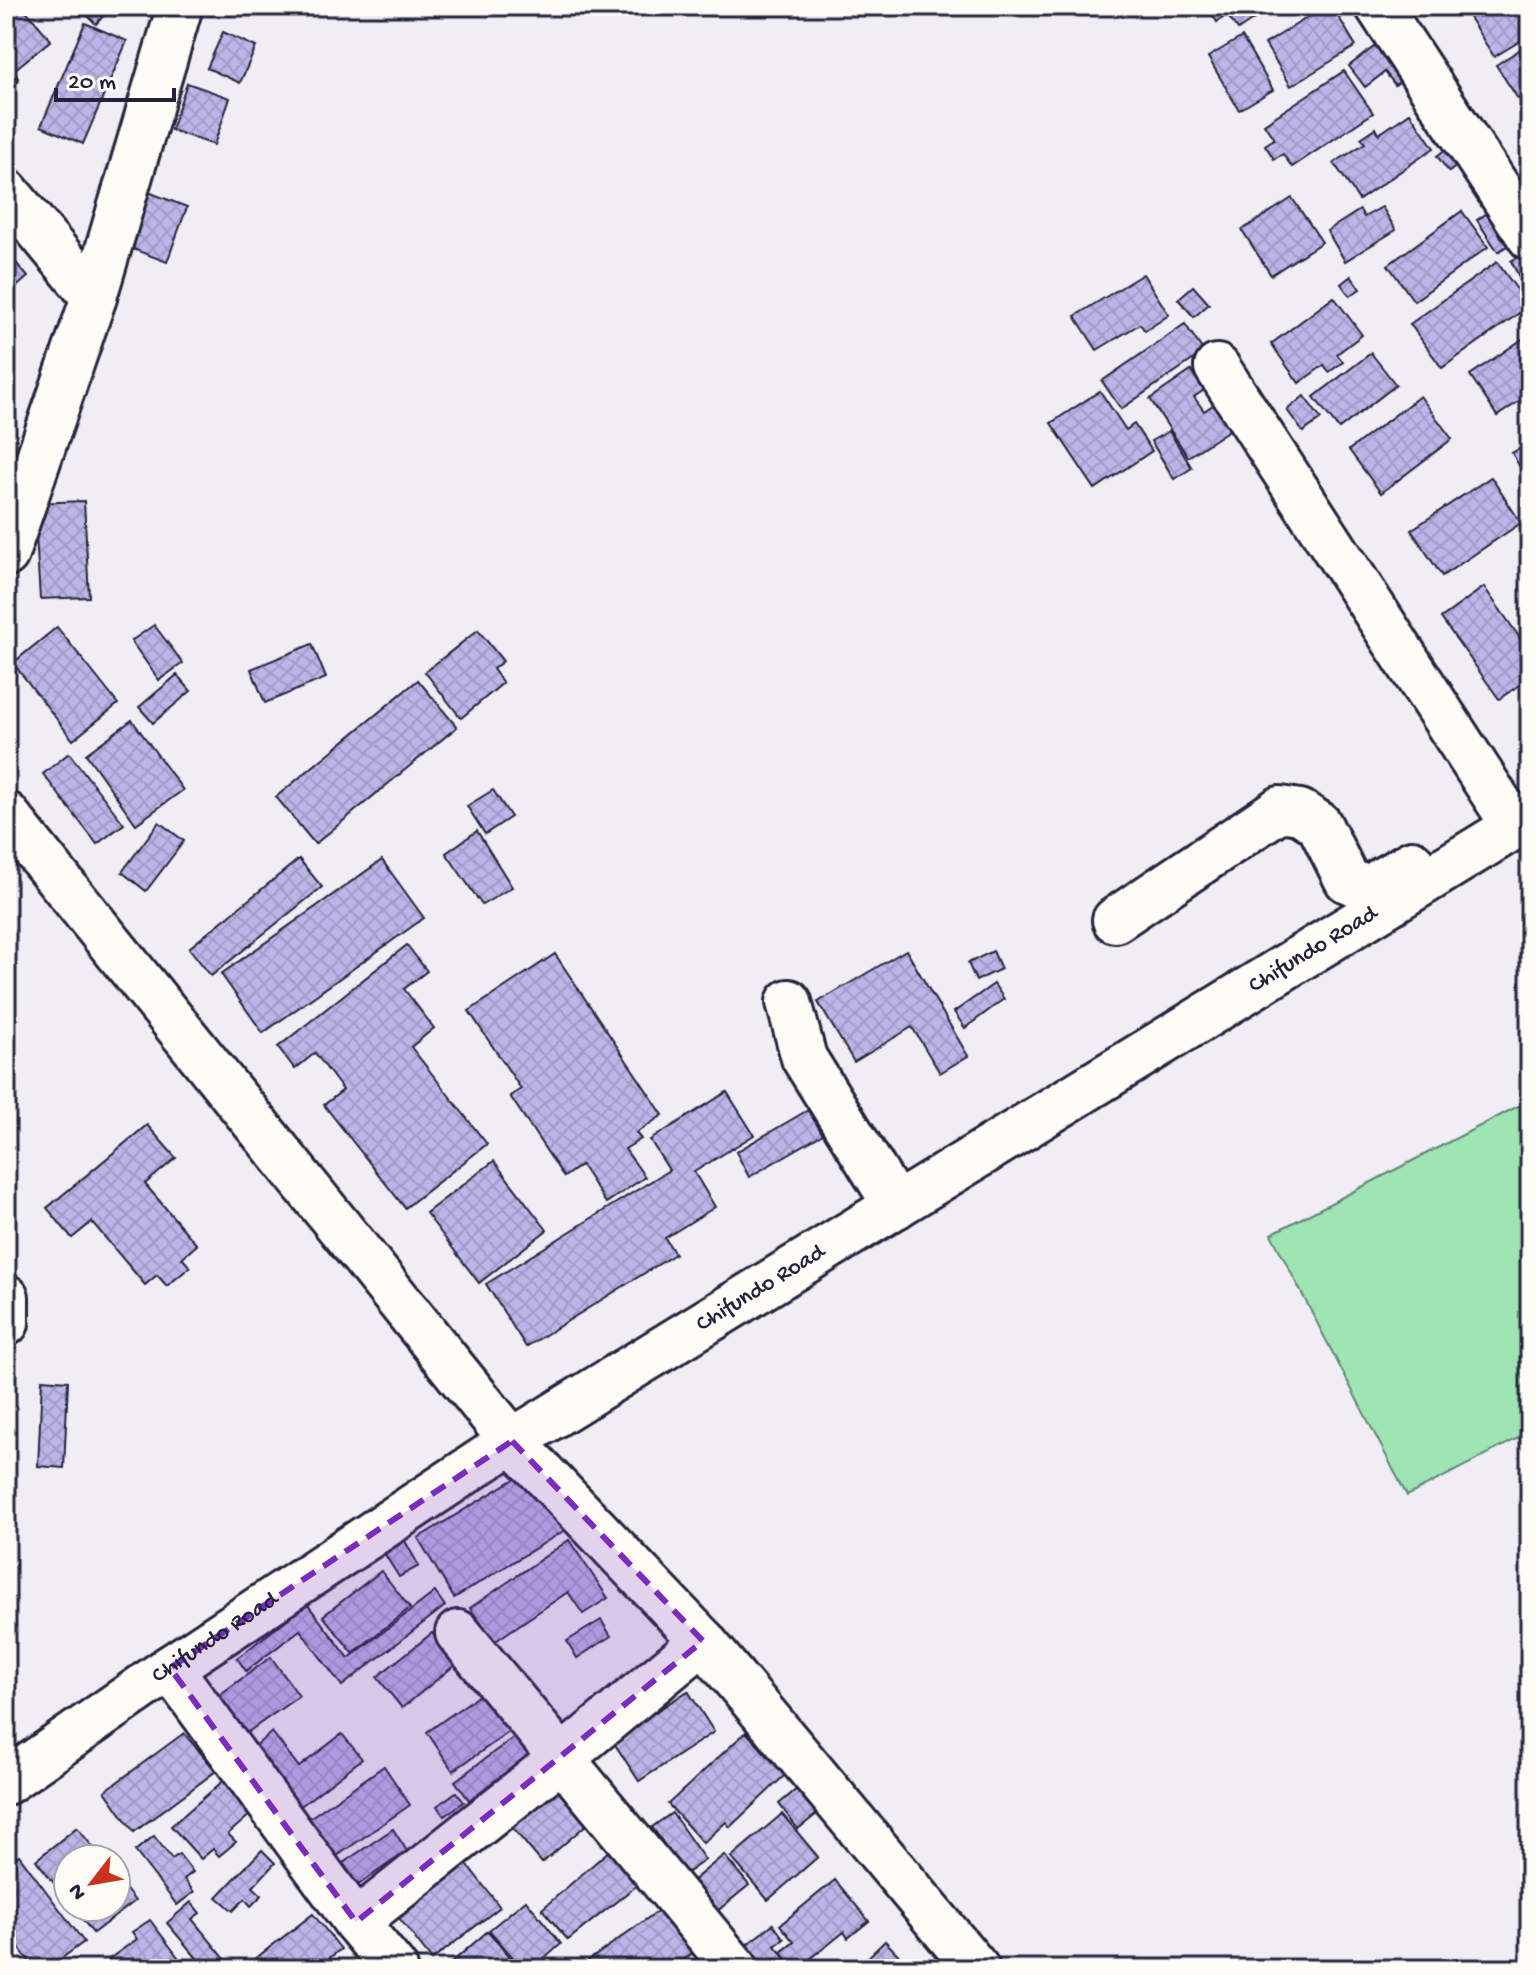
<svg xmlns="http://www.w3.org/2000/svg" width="1536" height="1975" viewBox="0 0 1536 1975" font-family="'Gochi Hand',sans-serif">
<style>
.garden{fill:#9ee5b3;stroke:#608477;stroke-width:2}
.building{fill:url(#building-cross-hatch);stroke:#22223b;stroke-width:2}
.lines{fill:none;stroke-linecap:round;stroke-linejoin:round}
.minor-casing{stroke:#22223b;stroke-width:50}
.minor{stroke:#fdfcf7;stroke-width:44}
.marked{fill:#7b2cbf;fill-opacity:0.2;stroke:#7b2cbf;stroke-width:6;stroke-dasharray:16 10;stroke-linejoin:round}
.labels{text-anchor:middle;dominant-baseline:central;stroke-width:6;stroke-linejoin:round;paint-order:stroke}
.street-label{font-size:24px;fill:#22223b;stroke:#fdfcf7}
</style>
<defs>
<pattern id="building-cross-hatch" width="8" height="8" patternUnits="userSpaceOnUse" patternTransform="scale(2)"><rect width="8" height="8" fill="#bbb6e8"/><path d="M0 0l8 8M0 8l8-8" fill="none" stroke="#a09cc8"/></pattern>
</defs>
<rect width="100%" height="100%" fill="#f0eef4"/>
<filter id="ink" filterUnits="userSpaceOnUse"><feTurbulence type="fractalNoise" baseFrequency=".0125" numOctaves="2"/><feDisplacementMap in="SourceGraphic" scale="16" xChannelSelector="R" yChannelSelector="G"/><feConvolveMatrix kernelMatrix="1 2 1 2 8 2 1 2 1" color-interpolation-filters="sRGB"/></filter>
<g filter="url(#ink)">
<path class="garden" d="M1530 1100V1432L1407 1496 1271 1234Z"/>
<g class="building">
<path d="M22 6 51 40 14 70 19 81 6 91V20Z"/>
<path d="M78 6H108L110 9 96 24Z"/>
<path d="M1207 6H1273L1238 30 1227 15 1217 22Z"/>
<path d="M1326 6H1332L1356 46 1291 86 1265 44Z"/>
<path d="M1480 6H1530V35L1494 57 1467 14Z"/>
<path d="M85 23 127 41 83 144 41 126Z"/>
<path d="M223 32 256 47 240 83 207 68Z"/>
<path d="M1242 37 1273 90 1239 110 1208 57Z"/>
<path d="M1383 40 1409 74 1395 85 1385 72 1365 87 1349 66Z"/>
<path d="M1530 43V92L1518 99 1496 65Z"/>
<path d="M1344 71 1373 113 1292 167 1283 154 1274 159 1265 145 1274 139 1264 124Z"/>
<path d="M187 83 230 98 214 145 171 130Z"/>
<path d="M1410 113 1434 148 1359 200 1334 163 1365 143 1361 138 1376 128 1379 134Z"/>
<path d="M1455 142 1467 158 1449 172 1437 156Z"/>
<path d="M138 188 187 207 167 262 117 243Z"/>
<path d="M1292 198 1322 242 1271 275 1242 230Z"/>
<path d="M1499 205 1521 236 1498 252 1477 220Z"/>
<path d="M1382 207 1396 230 1345 261 1327 231 1360 210 1364 217Z"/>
<path d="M1462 211 1488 247 1414 301 1388 265Z"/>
<path d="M1530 250V284L1524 287 1511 261Z"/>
<path d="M6 251 28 277 6 296Z"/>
<path d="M1497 262 1529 306 1442 368 1410 324Z"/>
<path d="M1143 274 1169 315 1145 331 1140 324 1097 350 1075 316Z"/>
<path d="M1351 276 1360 289 1350 296 1341 284Z"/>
<path d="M1193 286 1209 304 1194 317 1178 299Z"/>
<path d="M1334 297 1362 335 1337 354 1343 362 1329 372 1324 365 1299 383 1271 344Z"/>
<path d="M1185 324 1204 352 1121 409 1102 381Z"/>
<path d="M1530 334V394L1497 416 1470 375Z"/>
<path d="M1371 353 1396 385 1339 429 1314 397Z"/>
<path d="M1191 371 1204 390 1194 397 1204 411 1222 399 1238 424 1188 457 1150 399Z"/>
<path d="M1100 391 1126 430 1134 424 1152 451 1095 489 1051 423Z"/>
<path d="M1304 396 1321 419 1303 432 1287 410Z"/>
<path d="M1420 396 1452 439 1381 493 1349 450Z"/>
<path d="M1169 431 1192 468 1174 479 1151 441Z"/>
<path d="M1530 443V485L1512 453Z"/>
<path d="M1491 477 1521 523 1442 576 1411 530Z"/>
<path d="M84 501 89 597 40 599 34 503Z"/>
<path d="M1484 587 1530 652V678L1499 699 1441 618Z"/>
<path d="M154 625 183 663 159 680 131 641Z"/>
<path d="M57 627 118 704 73 740 13 663Z"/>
<path d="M478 630 503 661 493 669 503 683 461 718 425 672Z"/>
<path d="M312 644 326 678 265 703 251 669Z"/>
<path d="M177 675 191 691 153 723 139 707Z"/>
<path d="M418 680 457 727 315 844 276 797Z"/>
<path d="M132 720 183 790 136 824 86 754Z"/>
<path d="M69 753 124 824 97 844 43 774Z"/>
<path d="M493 790 511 817 485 834 467 806Z"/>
<path d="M159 822 184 841 146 891 122 872Z"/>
<path d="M477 831 512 887 482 905 446 853Z"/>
<path d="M299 859 322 887 211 976 189 948Z"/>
<path d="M382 860 424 918 263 1033 221 974Z"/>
<path d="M407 945 427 971 404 989 434 1028 411 1047 487 1144 405 1208 324 1105 343 1090 315 1053 295 1069 278 1047Z"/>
<path d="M906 950 968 1056 940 1073 912 1027 854 1062 818 1002Z"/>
<path d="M993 951 1001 969 976 981 968 963Z"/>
<path d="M555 954 663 1115 636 1133 641 1139 625 1149 645 1177 606 1203 581 1165 564 1177 510 1096 521 1089 469 1011Z"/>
<path d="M994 984 1004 999 965 1028 954 1012Z"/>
<path d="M727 1092 754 1135 694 1172 715 1207 665 1238 675 1254 526 1347 486 1284 669 1170 650 1140Z"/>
<path d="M808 1110 823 1134 749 1177 736 1152Z"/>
<path d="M147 1125 176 1158 145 1184 197 1245 182 1258 190 1267 167 1286 157 1275 145 1285 92 1222 72 1238 47 1208Z"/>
<path d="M494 1161 547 1230 479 1283 426 1213Z"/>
<path d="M42 1379 68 1381 64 1468 38 1466Z"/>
<path d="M531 1469 567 1529 454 1598 418 1538Z"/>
<path d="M569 1540 608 1598 583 1614 568 1592 494 1642 470 1608Z"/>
<path d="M405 1541 419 1566 399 1577 384 1553Z"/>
<path d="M381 1571 410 1608 353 1653 323 1616Z"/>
<path d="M435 1592 445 1606 342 1686 300 1630 246 1671 237 1658 307 1604 349 1658Z"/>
<path d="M601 1620 611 1636 577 1658 567 1641Z"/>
<path d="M432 1633 456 1664 402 1708 377 1677Z"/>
<path d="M271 1657 299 1696 245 1734 218 1696Z"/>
<path d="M485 1691 512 1730 453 1771 427 1732Z"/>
<path d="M688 1691 714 1732 639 1781 612 1740Z"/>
<path d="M272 1732 299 1767 342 1734 362 1759 298 1808 253 1748Z"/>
<path d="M746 1732 785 1775 730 1827 726 1822 703 1843 668 1804Z"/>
<path d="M184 1733 216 1771 134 1832 105 1791Z"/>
<path d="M517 1735 531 1754 469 1800 455 1781Z"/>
<path d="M384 1766 410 1805 334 1858 308 1819Z"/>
<path d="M564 1769 601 1812 542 1863 505 1819Z"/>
<path d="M230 1775 259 1807 228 1834 236 1842 219 1856 213 1849 201 1859 171 1826Z"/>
<path d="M798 1788 818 1813 798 1829 779 1804Z"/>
<path d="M456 1792 464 1802 444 1816 437 1806Z"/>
<path d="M672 1813 705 1860 685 1874 652 1827Z"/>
<path d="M782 1814 818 1857 768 1900 731 1857Z"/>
<path d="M77 1827 102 1859H68V1901L36 1860Z"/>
<path d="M393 1829 407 1851 358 1885 343 1863Z"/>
<path d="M154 1836 172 1859 179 1854 193 1872 184 1879 194 1892 177 1905 135 1851Z"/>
<path d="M618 1843 647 1877 568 1940 542 1909Z"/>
<path d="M262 1850 275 1863 253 1887 262 1895 251 1906 245 1899 233 1911 217 1897Z"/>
<path d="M459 1854 500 1907 432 1960 399 1918 421 1900 413 1888Z"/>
<path d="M19 1855 84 1942 47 1969H35L6 1930V1865Z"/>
<path d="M724 1855 749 1885 716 1912 691 1882Z"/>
<path d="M116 1877 135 1901 93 1933 73 1907H116Z"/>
<path d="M835 1880 869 1921 848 1938 844 1932 798 1969H795L781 1952 794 1942 780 1925Z"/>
<path d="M526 1900 561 1944 533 1969H523L489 1930Z"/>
<path d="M191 1902 200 1913 192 1919 230 1965 225 1969H206L167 1923Z"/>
<path d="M669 1903 701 1947 671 1969H594L588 1961Z"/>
<path d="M313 1914 341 1949 315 1969H256L251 1962Z"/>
<path d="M150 1920 187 1969H117L109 1959 137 1939 132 1932Z"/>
<path d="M773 1924 784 1939 775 1946 795 1969H763L745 1946Z"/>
<path d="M488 1931 519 1968 444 1969Z"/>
<path d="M885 1941 912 1969H856Z"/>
</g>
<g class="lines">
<defs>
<g id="minor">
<path d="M1378 6 1530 237"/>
<path d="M6 191 94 297"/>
<path d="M1217 367 1515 827"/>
<path d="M6 554 94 297 180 6"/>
<path d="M6 814 512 1441 703 1641 977 1969"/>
<path d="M1115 920 1280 809 1300 812 1319 824 1347 880 1367 889 1412 863"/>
<path d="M789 1002 804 1058 896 1206"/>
<path d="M6 1297V1323"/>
<path d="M458 1633 736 1969"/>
<path d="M170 1668 356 1922 395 1969"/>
<path id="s1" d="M6 1782 170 1668 512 1441 1530 817"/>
<path d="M356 1922 562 1758 703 1641"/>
</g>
</defs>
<use href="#minor" class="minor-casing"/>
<use href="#minor" class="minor"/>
</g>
</g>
<path class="marked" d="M512 1441 703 1641 356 1922 170 1668Z"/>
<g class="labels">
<g class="street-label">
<text stroke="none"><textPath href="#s1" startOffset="1550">Chifundo Road</textPath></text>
<text stroke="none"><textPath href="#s1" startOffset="902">Chifundo Road</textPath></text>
<text stroke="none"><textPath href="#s1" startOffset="254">Chifundo Road</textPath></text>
</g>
</g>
<rect width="1536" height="1975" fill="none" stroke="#fdfcf7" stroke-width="32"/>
<rect x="16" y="16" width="1504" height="1943" fill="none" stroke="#22223b" stroke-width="3" filter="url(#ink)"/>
<g transform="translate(92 1883) rotate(239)"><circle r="38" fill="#fdfcf7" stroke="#a5a5ac" stroke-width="2"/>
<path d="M0-6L14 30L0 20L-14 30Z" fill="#c8321e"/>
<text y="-12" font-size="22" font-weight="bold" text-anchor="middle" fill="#22223b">N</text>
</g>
<path d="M56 88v12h118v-12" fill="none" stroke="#22223b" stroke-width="4"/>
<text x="68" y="88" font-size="24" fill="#22223b" stroke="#fdfcf7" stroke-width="6" paint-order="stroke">20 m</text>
</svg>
